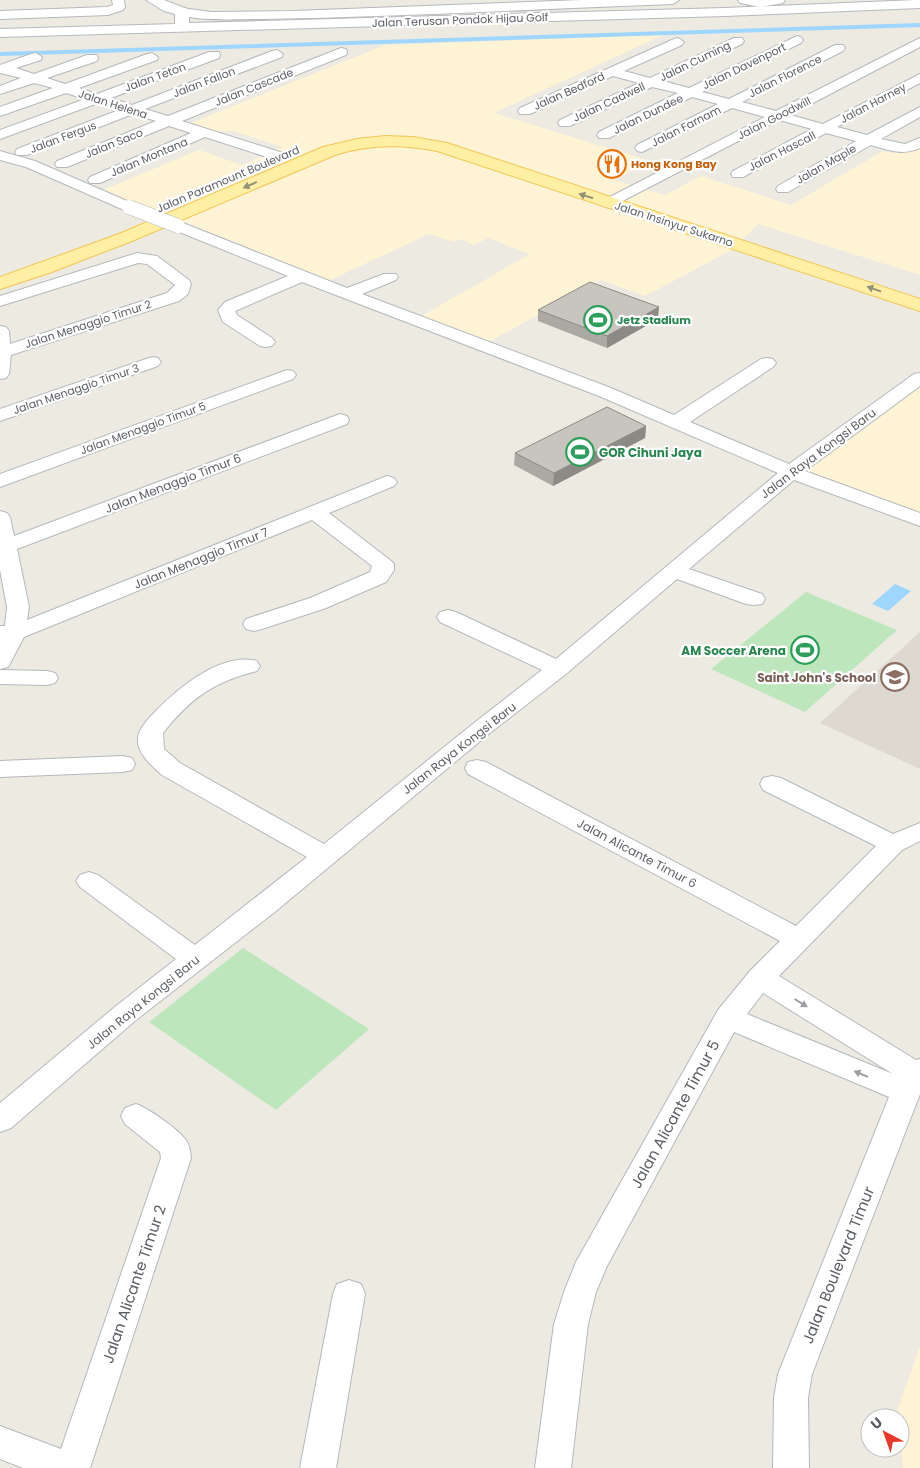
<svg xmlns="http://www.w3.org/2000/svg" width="920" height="1468" viewBox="0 0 920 1468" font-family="Poppins,sans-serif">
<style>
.commercial{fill:#fef4d5}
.education{fill:#ddd9d0}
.green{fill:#bde6bd}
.water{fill:#9fd6ff}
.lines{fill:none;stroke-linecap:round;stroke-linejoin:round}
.stream{stroke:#9fd6ff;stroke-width:4}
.street-casing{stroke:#b4b8bc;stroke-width:2}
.secondary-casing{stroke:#b5b9be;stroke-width:2}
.primary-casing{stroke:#f3c554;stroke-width:2}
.street{fill:#fff;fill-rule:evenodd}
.secondary{fill:#fff;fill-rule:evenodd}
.primary{fill:#ffefa4;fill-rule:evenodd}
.street-bridge-casing{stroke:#b4b8bc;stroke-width:15;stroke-linecap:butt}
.street-bridge{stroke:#fff;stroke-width:14}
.wall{fill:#aca9a3}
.shaded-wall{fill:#8c8a85}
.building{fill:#c8c5be;stroke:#8c8a85}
.oneway{fill:#94917a}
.oneway2{fill:#9c9ea1}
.labels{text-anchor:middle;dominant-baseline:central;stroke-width:4.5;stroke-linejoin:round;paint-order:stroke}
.far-street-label{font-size:11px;fill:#5a5e63;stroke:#fff}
.far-food-label{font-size:11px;font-weight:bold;fill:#c56008;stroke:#fff;text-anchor:start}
.far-leisure-label{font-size:11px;font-weight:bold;fill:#27864d;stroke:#fff;text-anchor:start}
.leisure-label{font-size:12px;font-weight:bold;fill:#27864d;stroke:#fff;text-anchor:start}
.street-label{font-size:12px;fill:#5a5e63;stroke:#fff}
.education-label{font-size:12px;font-weight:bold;fill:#785e54;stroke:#fff;text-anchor:end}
.near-street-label{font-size:15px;fill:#5a5e63;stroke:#fff}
</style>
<rect width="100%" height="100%" fill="#edeae1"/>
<g class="commercial">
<path d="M663 35 494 113 650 161 614 180 665 195 701 176 791 205 883 151 894 153 920 147V275L758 224 732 250 645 296 601 280 487 343 418 318 530 254 488 238 474 245 460 239 454 242 429 234 326 282 183 223 98 192 199 150 242 165 282 147 233 131 214 132 189 124 385 45Z"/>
<path d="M920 384V515L813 474 806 469Z"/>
<path d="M920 1346V1468H903L898 1409Z"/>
</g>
<path class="education" d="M920 632V769L820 723Z"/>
<g class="green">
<path d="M806 592 897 630 805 712 711 669Z"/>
<path d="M243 948 369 1029 276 1110 149 1022Z"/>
</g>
<path class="water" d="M895 584 911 591 888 611 872 604Z"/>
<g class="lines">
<path class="stream" d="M0 54 920 25"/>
<defs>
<g id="street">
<path d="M112 0H124L125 7 123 10 108 15 0 19V11L107 7 113 5Z"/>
<path d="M582 0H679L673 4C536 9 398 17 261 19 245 19 185 22 176 12L182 8 211 12 293 11Z"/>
<path d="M738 0H785L783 3 760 7 740 3Z"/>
<path d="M797 36 801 37 803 40 801 43 702 92 729 99 835 45H843L845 48 843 51 742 102 776 111 920 38V47L790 115 823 124 920 74V83L837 127 867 135 920 107V117L881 139 905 144 920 138V148C903 156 888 150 871 145L788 192H778L776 189 778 186 856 141 826 133 743 177H733L731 174 733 171 812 129 779 120 609 208 604 206 601 203 604 200 765 117 732 108 642 152 637 151 635 148 637 145 718 104 692 97 609 138H599L597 135 599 132 678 93 652 87 570 126H560L558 123 560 120 639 83 613 76 530 114H520L518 111 520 108 674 39 678 38 684 42 682 45 624 71 650 78 734 38H742L744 41 742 44 663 81 689 88Z"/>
<path d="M341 48 346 49 347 52 346 55 182 121 286 154 288 157 286 160H276L205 137 100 183H90L88 180 90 177 191 133 169 126 67 167H57L55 164 57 161 156 121 133 114 27 155H17L15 152 17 149 119 110 98 103 0 139V130L85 99 66 93 0 116V107L53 88 34 83 0 94V86L21 78 0 73V65L31 54 36 53 42 57 41 60 16 68 34 74 87 55H97L98 58 97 61 47 78 65 84 147 54 152 53 158 57 157 60 79 88 97 94 209 52H219L220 55 219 58 111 98 132 105 272 51 277 50 283 54 282 57 145 109 168 116Z"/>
<path d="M0 151 35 161 134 204 137 207 134 210H124L26 167 0 160Z"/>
<path d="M178 221 347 288 384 274H396L398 277 396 280 362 294 611 388 674 415 761 359 767 358 773 359 776 363 773 367 690 422 789 464 914 374 920 373V386L805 471 920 513V526L794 480 689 569 762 594 765 599 762 604 754 605 746 604 677 579 566 674 490 733 276 911 136 1020 11 1128 0 1132V1103L116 1006 176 959 80 887 76 881 80 875 89 872 98 875 195 945 307 857 162 775C152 766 136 753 138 738 139 728 148 719 155 712 178 688 221 652 257 661L260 666 257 671C213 682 191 698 163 733L164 749 180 763 324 844 474 723 542 670 440 622 437 617 440 612 448 610 456 612 556 659 778 473 599 396 302 282 235 311 237 315 272 338 275 342 272 346 266 347 260 346 223 322 218 310 225 302 288 276 172 229 170 226 172 223Z"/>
<path d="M137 253 157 256 189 280 191 284 188 294 179 301 11 355 9 374 6 378 0 379V326L6 327 9 331 10 344 167 293 175 285 147 264 138 263 0 306V296Z"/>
<path d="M152 357 158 358 161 362 158 366 0 421V409Z"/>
<path d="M287 370 293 371 296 375 293 379 0 487V474Z"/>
<path d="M340 414 347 416 349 420 347 424 17 549 29 607 27 620 387 476 394 478 397 482 394 486 329 513 390 560 394 564V570L386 582 326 608 262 629 254 631 246 629 243 624 246 619 310 598 370 572 372 566 312 520 24 637 8 667 0 669V626H5L7 607 0 570V511L7 513 10 517 14 536Z"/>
<path d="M0 670 47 671 55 673 58 678 55 683 47 685 0 684Z"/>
<path d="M123 756 132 758 135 764 132 770 123 772 0 777V761Z"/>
<path d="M477 760 486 762 796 926 876 846 763 790 760 784 763 778 772 776 781 778 893 834 920 823V841L902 850 779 976 916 1060 920 1059V1094L812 1374 808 1398 809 1468H773L774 1398 778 1374 889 1097 734 1032 607 1266 596 1292 588 1324 571 1468H535L554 1324 564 1292 576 1262 718 1010 750 971 780 941 468 774 465 768 468 762ZM763 993 893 1074 747 1014Z"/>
<path d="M136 1104C148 1108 178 1129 185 1139 190 1145 190 1151 191 1158L90 1468H23L0 1459V1426L61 1449 161 1158 160 1152 125 1124 121 1116 125 1108Z"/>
<path d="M349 1280 361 1284 365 1294 336 1468H300L333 1294 337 1284Z"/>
</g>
<path id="secondary" d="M146 0H164L187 9 189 12V23L725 8 916 0H920V8L725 16 0 37V29L175 24V14L164 11Z"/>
<path id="primary" d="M385 136 413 137 447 143 920 299V311L437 151C402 144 369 144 335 155L132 241 49 273 0 289V277L119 234 323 147 357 139Z"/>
</defs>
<use href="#street" class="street-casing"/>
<use href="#secondary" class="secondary-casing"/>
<use href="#primary" class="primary-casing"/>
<use href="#street" class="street"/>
<use href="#secondary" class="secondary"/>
<use href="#primary" class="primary"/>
<defs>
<path id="street-bridge" d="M129 207 178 226"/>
</defs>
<use href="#street-bridge" class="street-bridge-casing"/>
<use href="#street-bridge" class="street-bridge"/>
</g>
<g class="wall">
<path d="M538 310 658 319 607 348 538 321Z"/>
<path d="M646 426 645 438 553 486 514 465 515 453Z"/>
</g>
<g class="shaded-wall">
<path d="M659 307 658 319 607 348V336Z"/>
<path d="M646 426 645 438 553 486 554 473Z"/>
</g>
<g class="building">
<path d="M590 282 659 307 607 336 538 310Z"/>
<path d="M607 407 646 426 554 473 515 453Z"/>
</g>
<defs><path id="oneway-solid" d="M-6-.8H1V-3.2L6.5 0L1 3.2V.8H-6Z" transform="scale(1.25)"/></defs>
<g class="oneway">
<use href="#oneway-solid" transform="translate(250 185) rotate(156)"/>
<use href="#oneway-solid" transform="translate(586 196) rotate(-162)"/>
<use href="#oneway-solid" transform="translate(874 289) rotate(-161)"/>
</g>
<g class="oneway2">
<use href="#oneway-solid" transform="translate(801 1003) rotate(32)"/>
<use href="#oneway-solid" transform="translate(861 1074) rotate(-157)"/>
</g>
<defs>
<symbol id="restaurant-ring" viewBox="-11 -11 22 22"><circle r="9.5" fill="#fff" stroke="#e8710a" stroke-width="1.5"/><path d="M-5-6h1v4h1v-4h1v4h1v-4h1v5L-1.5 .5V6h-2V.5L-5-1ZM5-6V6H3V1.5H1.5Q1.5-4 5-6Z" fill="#e8710a"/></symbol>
<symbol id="stadium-ring" viewBox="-11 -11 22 22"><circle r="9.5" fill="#fff" stroke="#2e9e5b" stroke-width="1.5"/><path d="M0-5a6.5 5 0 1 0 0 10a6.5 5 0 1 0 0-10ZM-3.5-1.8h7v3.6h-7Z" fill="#2e9e5b"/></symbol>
<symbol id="school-ring" viewBox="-11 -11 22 22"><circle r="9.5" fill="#fff" stroke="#8d6e63" stroke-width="1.5"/><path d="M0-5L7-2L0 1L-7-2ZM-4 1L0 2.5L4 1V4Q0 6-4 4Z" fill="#8d6e63"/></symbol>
</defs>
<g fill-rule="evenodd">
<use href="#restaurant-ring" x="596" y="148" width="32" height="32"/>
<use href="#stadium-ring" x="582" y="304" width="32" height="32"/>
<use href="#stadium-ring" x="564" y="436" width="32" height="32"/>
<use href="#stadium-ring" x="789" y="634" width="32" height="32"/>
<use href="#school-ring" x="879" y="661" width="32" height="32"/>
</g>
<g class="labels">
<g class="far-street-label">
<text transform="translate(460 20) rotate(-2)">Jalan Terusan Pondok Hijau Golf</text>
<text transform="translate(695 61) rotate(-26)">Jalan Cuming</text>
<text transform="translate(744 66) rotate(-26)">Jalan Davenport</text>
<text transform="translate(785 76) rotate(-27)">Jalan Florence</text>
<text transform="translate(155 77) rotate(-20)">Jalan Teton</text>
<text transform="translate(204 82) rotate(-21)">Jalan Fallon</text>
<text transform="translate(254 87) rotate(-22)">Jalan Cascade</text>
<text transform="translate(569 91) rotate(-24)">Jalan Bedford</text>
<text transform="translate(609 102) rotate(-25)">Jalan Cadwell</text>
<text transform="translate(873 103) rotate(-28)">Jalan Harney</text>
<text transform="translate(113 104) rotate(18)">Jalan Helena</text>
<text transform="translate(648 114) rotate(-26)">Jalan Dundee</text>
<text transform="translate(774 118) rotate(-27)">Jalan Goodwill</text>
<text transform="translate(686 126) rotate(-27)">Jalan Farnam</text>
<text transform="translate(63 137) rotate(-21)">Jalan Fergus</text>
<text transform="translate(114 143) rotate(-22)">Jalan Saco</text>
<text transform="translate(782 151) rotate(-27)">Jalan Hascall</text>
<text transform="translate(149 157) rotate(-23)">Jalan Montana</text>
<text transform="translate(826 164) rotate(-30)">Jalan Maple</text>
<text transform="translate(228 179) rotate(-23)">Jalan Paramount Boulevard</text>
<text transform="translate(674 224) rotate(18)">Jalan Insinyur Sukarno</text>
<text transform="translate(88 324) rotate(-18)">Jalan Menaggio Timur 2</text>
<text transform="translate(76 389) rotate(-19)">Jalan Menaggio Timur 3</text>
<text transform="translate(143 428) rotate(-20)">Jalan Menaggio Timur 5</text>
</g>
<g class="far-food-label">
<text x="631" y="164">Hong Kong Bay</text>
</g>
<g class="far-leisure-label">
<text x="617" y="320">Jetz Stadium</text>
</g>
<g class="leisure-label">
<text x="599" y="452">GOR Cihuni Jaya</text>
<text x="786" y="650" text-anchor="end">AM Soccer Arena</text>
</g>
<g class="street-label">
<text transform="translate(818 453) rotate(-37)">Jalan Raya Kongsi Baru</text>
<text transform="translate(173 483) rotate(-21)">Jalan Menaggio Timur 6</text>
<text transform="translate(201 558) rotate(-22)">Jalan Menaggio Timur 7</text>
<text transform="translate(459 748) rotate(-38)">Jalan Raya Kongsi Baru</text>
<text transform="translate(637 853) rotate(28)">Jalan Alicante Timur 6</text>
<text transform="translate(143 1002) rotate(-39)">Jalan Raya Kongsi Baru</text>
</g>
<g class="education-label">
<text x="876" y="677">Saint John's School</text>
</g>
<g class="near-street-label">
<text transform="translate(675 1114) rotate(-61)">Jalan Alicante Timur 5</text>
<text transform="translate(838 1265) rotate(-68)">Jalan Boulevard Timur</text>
<text transform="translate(134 1284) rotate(-71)">Jalan Alicante Timur 2</text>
</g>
</g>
<g transform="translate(885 1433) rotate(319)"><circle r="24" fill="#ffffff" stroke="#bdbfc1"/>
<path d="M0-4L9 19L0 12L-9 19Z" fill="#ec3629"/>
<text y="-8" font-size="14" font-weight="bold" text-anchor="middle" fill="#5a5e63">U</text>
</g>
</svg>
